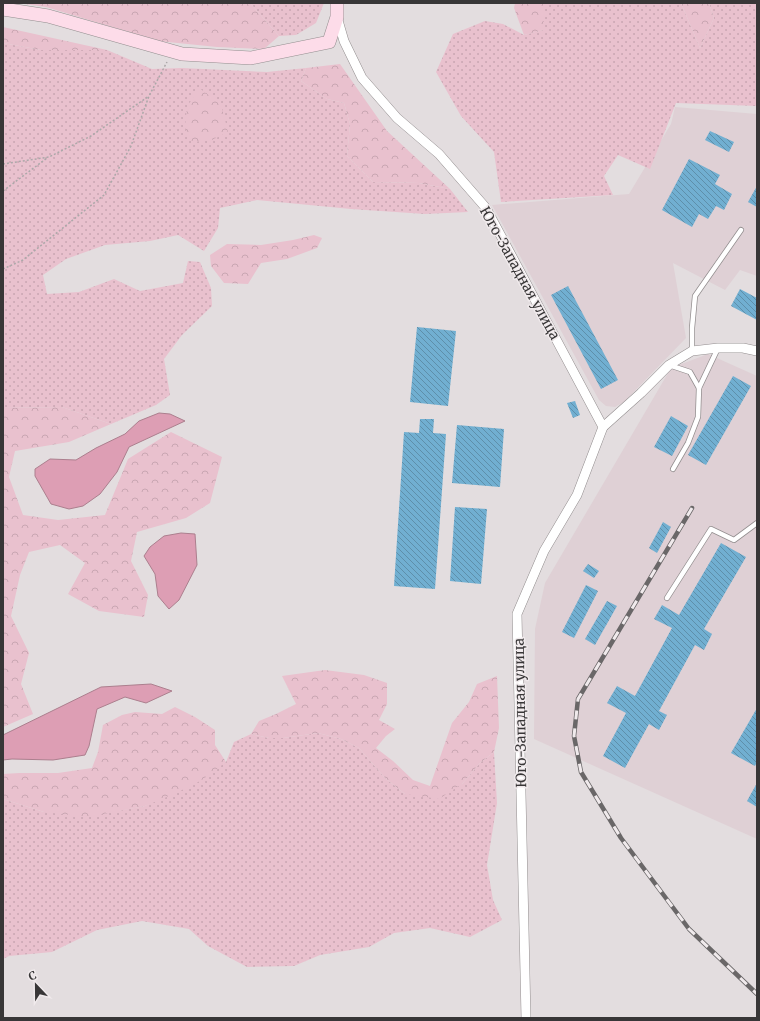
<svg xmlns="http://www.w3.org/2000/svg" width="760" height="1021" viewBox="0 0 760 1021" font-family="Merriweather,serif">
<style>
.built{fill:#dfd0d5}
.grass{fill:url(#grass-dots)}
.forest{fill:url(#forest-crowns)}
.water{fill:#dd9eb4;stroke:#ac7f8e}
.building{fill:url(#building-back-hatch)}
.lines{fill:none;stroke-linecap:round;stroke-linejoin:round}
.lane-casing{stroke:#938e8f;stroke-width:6}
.street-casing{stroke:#938e8f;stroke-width:10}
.secondary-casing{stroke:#938e8f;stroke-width:14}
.path{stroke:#aca8a9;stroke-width:1.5;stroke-dasharray:2 2;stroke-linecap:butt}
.lane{stroke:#fff;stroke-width:4.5}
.street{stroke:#fff;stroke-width:9}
.secondary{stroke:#fddce9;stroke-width:13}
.rail-casing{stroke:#6a6768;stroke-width:4.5}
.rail{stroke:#f0eaec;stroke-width:3;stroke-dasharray:9;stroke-linecap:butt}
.labels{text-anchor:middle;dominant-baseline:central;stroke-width:3;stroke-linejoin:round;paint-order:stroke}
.street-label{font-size:14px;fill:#383637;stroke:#f0eaec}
</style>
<defs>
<pattern id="grass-dots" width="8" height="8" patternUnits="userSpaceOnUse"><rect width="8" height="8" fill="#e9c1ce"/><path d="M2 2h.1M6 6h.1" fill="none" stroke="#c9a6b2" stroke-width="1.8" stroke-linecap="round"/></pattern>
<pattern id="forest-crowns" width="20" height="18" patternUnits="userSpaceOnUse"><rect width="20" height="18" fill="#e9c1ce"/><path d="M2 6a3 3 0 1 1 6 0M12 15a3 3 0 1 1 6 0" fill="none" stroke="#c9a6b2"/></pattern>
<pattern id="building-back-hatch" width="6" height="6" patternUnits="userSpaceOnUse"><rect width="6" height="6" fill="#71afd1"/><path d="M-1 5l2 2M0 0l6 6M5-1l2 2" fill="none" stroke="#5e8faa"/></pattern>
</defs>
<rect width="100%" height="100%" fill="#e3dddf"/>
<g class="built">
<path d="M675 107 757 114V276L740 270 725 290 673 263 686 338 624 402 615 407 606 406 599 400 492 205 629 194 671 124Z"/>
<path d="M708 354 757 376V839L534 739 535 629 545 583 671 368Z"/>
</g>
<g class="grass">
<path d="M250 3H324L316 23 296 35 279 36Z"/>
<path d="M543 3H681L700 48 714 18 709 3H757V106L676 103 650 169 618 155 604 176 613 195 501 202 494 152 461 116 436 72 453 34 485 21 503 24 524 35 543 30Z"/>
<path d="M3 43 41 50H107L152 69 182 68 267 72 306 68 301 81 327 99 344 103 350 124 347 156 373 182 419 183 450 189 468 212 425 214 351 209 257 200 220 208 218 228 204 251 178 235 150 241 105 245 66 259 43 275 47 294 79 292 114 279 140 291 183 283 188 261 200 262 211 288 212 306 182 335 164 359 170 395 156 405 111 424 62 407 3 408Z"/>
<path d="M318 733 341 739 359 748 385 778 405 794 462 784 480 763 494 752 497 803 487 865 493 900 502 920 470 937 430 928 394 933 369 947 320 955 294 966 247 967 208 946 189 929 142 921 97 930 52 952 9 956 3 959V799L44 812 117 811 145 806 226 762 234 742 251 734 269 738H283Z"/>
</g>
<g class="forest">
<path d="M18 3H250L279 36 264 49 217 47 158 41 46 7Z"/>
<path d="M515 3H543L544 30 524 35 514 8Z"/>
<path d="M681 3H709L714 18 700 48Z"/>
<path d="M3 27 107 50H41L3 43Z"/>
<path d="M340 64 387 131 450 189 419 183 373 182 347 156 350 124 344 103 327 99 301 81 306 68Z"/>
<path d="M199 88 221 104 228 132 212 140 192 142 185 128 187 107Z"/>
<path d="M314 235 322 238 317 248 287 259 261 263 248 284 224 283 211 266 210 255 227 244 261 245 293 240Z"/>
<path d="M62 407 111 424 69 442 15 451 9 477 23 515 58 520 105 515 128 459 171 432 222 457 210 503 186 518 137 532 131 561 148 595 144 617 99 611 68 594 85 563 60 545 29 552 20 575 11 616 29 653 21 684 33 714 3 727V408Z"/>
<path d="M325 670 364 675 387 683V704L379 720 395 729 386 736 376 748 393 761 413 780 430 786 452 723 469 702 477 684 497 676 499 728 494 752 480 763 462 784 439 799 405 794 385 778 359 748 341 739 318 733 283 738H269L251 734 259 721 276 714 296 704 282 676Z"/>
<path d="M175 707 195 717 215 730V745L226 762 202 780 176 793 145 806 88 817 44 812 3 799V774L19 773H58L92 768 98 752 103 725 122 715 135 712 162 714Z"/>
</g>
<g class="water">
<path d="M159 413 170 414 185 421 129 447 117 472 100 494 83 506 69 509 51 504 35 476V469L50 459 76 460 96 448 125 434 139 421Z"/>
<path d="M181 533 195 534 197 565 179 600 169 609 158 596 155 574 144 556 150 547 164 536Z"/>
<path d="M151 684 172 691 146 703 125 697 97 709 89 746 85 755 53 760 12 759 3 760V735L101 687Z"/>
</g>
<g class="building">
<path d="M710 131 734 142 729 152 705 140Z"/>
<path d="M689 159 720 175 715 184 732 194 724 210 716 206 708 219 699 214 692 227 662 210Z"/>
<path d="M757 186V207L748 202Z"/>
<path d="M568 286 618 380 601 389 551 295Z"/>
<path d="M740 289 757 298V320L731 306Z"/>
<path d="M417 327 456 331 448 406 410 402Z"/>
<path d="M733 376 751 386 706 465 688 455Z"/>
<path d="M575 401 580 415 573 418 567 403Z"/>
<path d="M671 416 688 426 672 456 654 447Z"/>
<path d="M420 419H434L433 433 446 434 435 589 394 586 404 432 419 433Z"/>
<path d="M457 425 504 429 500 487 452 483Z"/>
<path d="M455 507 487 509 481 584 450 581Z"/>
<path d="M663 522 671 527 657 553 649 548Z"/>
<path d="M721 543 746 557 704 629 712 634 704 650 695 645 659 711 667 715 659 730 649 724 625 768 603 756 626 713 607 703 617 686 635 696 672 628 654 619 662 605 679 615Z"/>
<path d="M588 564 599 571 594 578 583 571Z"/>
<path d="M586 585 598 591 574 638 562 632Z"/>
<path d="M607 601 617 606 595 645 585 639Z"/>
<path d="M757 708V762L755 766 731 753Z"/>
<path d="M757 783V807L747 801Z"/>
</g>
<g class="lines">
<defs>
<g id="lane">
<path d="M692 351V328L695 296 741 230"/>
<path d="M669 365 690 372 699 388 698 417 688 443 673 469"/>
<path d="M699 388 718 348"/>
<path d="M667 598 711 529 734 540 757 523"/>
</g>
<g id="street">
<path d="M337 17 344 41 362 78 397 118 439 154 486 208 603 427 577 495 544 551 517 614 526 1018"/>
<path d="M603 427 641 393 669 365 692 351 718 348H743L757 351"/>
</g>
<path id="secondary" d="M3 9 48 16 182 54 251 58 329 42 337 17V3"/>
</defs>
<use href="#lane" class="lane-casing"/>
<use href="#street" class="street-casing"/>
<use href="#secondary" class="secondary-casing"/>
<g class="path">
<path d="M3 164 49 157 91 136 149 96"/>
<path d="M3 191 47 158"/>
<path d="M3 269 23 260 104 195 131 146 149 96 167 62"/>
</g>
<use href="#lane" class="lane"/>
<use href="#street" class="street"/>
<use href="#secondary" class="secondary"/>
<defs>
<path id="rail" d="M692 508 578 699 574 736 581 772 621 838 689 929 757 994"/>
</defs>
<use href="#rail" class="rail-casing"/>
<use href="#rail" class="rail"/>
</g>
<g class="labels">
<g class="street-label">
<text transform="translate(520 273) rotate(61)">Юго-Западная улица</text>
<text transform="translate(520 713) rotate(-91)">Юго-Западная улица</text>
</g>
</g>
<rect width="760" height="1021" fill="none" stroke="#383637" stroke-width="8"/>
<g transform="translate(36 985) rotate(338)" stroke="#f0eaec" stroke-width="3" paint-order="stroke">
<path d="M0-3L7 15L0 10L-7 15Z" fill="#383637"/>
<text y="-6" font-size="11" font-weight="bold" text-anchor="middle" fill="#383637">С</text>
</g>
</svg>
